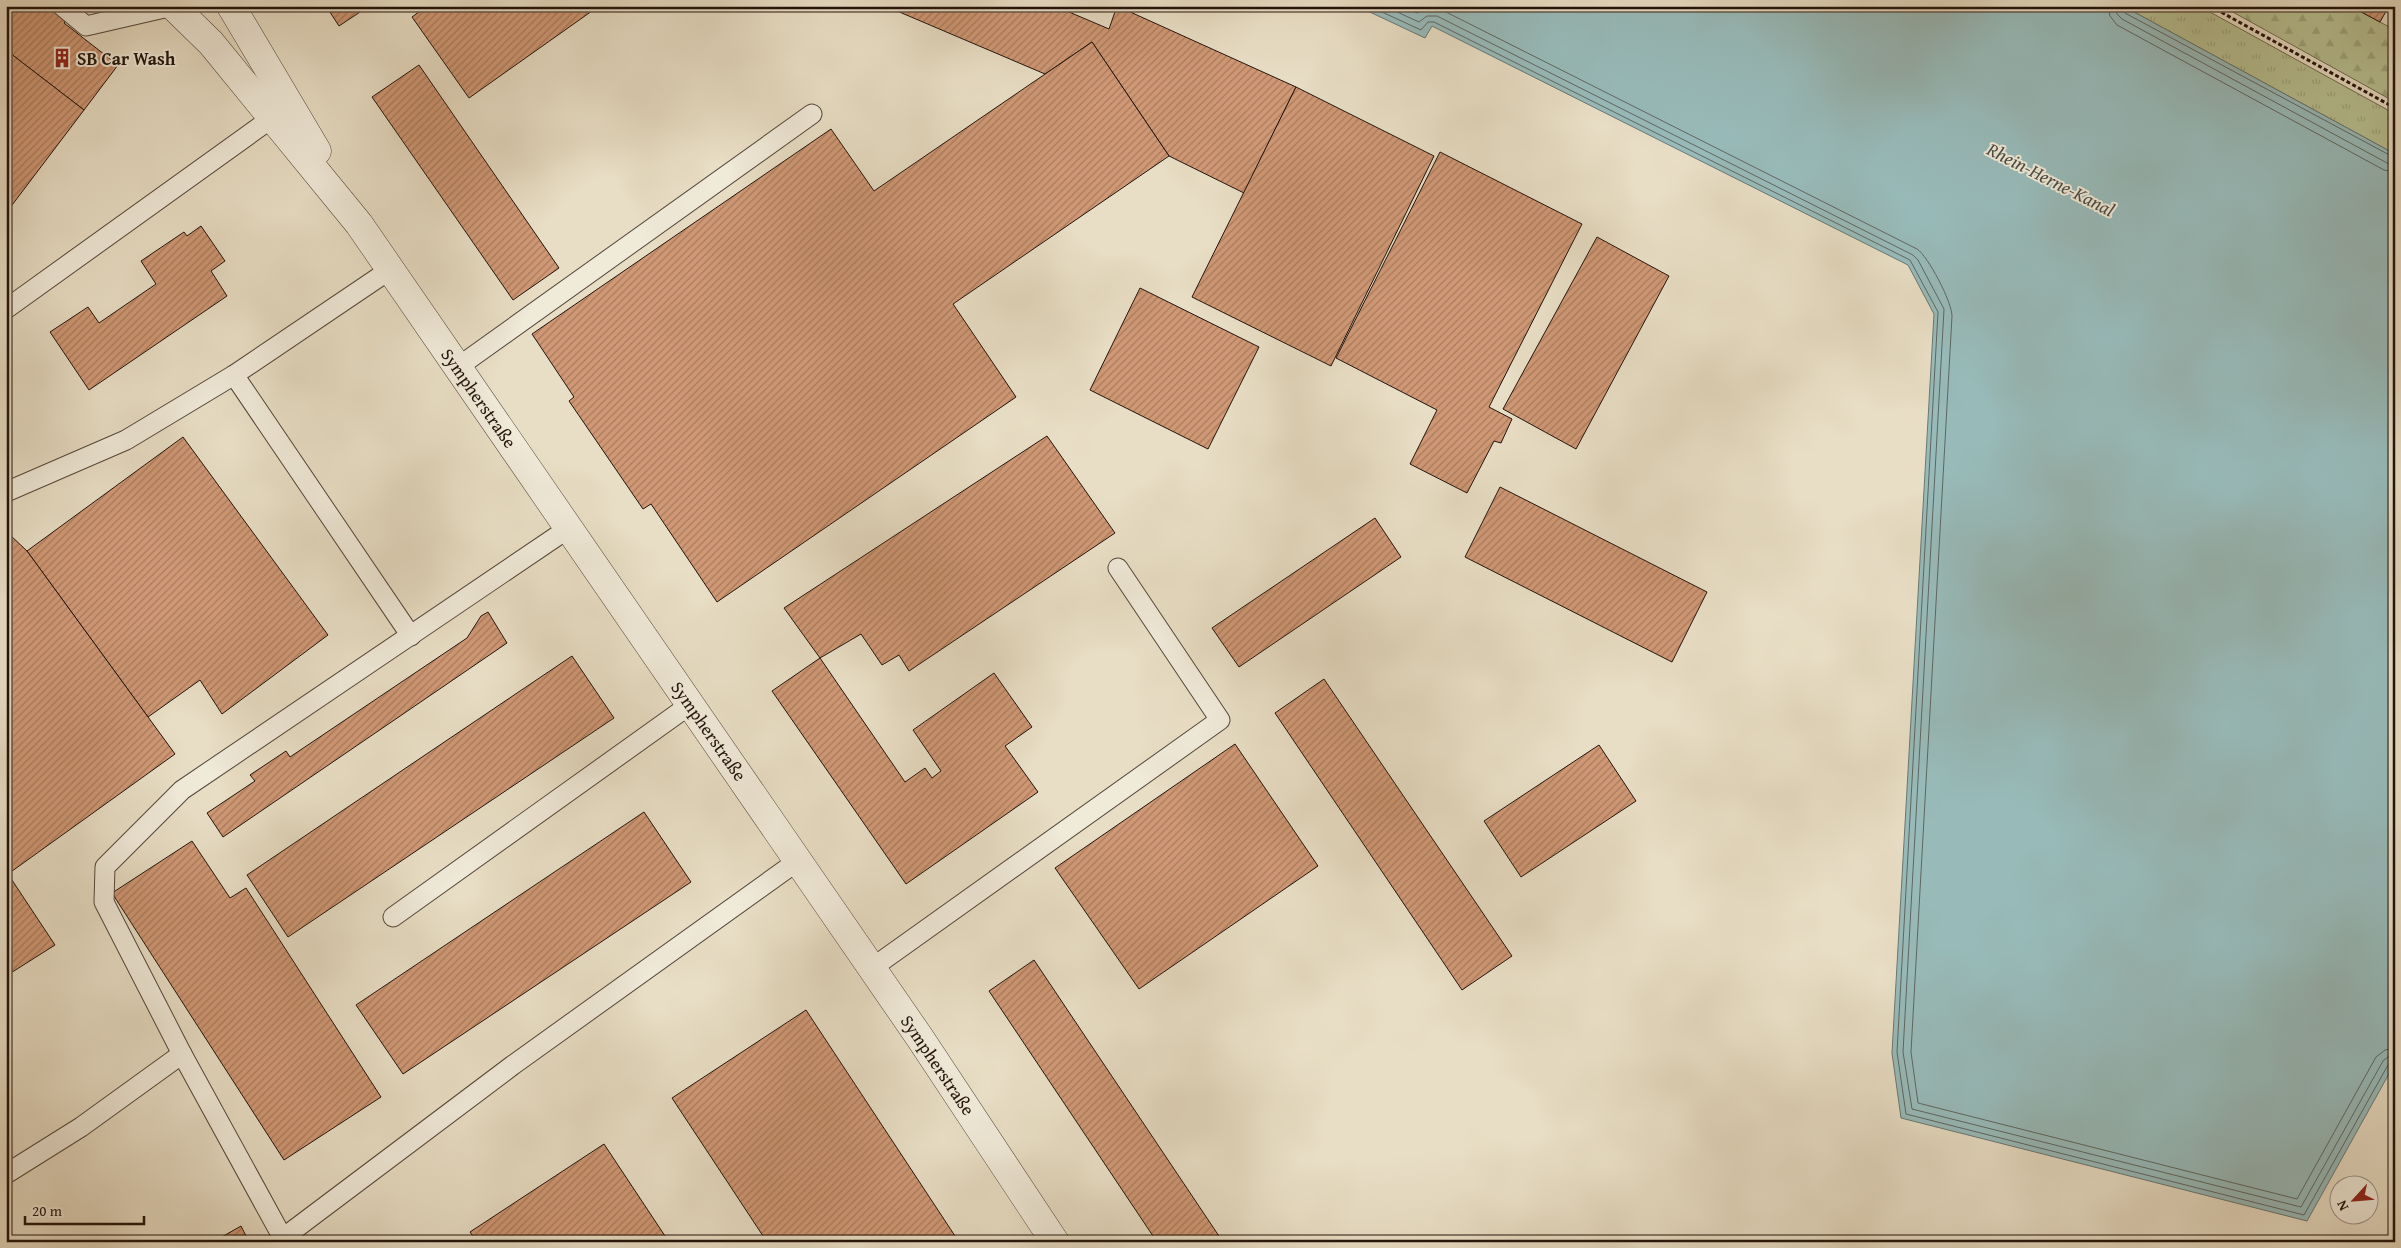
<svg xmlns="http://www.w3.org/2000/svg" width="2401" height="1248" viewBox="0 0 2401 1248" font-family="'Gentium Book Plus',serif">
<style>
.grass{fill:url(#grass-tufts);stroke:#6d6a4f}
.forest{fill:url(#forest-firs);stroke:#6d6a4f}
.water{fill:#98bbba;stroke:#697874}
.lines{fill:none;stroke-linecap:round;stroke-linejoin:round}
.shore{stroke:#5d6762;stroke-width:1}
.building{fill:url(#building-hatch);stroke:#22130b}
.service-casing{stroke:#54463a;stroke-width:21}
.tertiary-casing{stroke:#54463a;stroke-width:29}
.path{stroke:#22130b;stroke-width:3;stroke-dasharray:4 2.5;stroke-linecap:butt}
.service{stroke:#f0ead9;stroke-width:19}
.tertiary{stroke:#f0ead9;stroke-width:28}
.labels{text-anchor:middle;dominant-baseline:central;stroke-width:4;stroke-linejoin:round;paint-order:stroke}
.poi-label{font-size:18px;font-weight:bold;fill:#22130b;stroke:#f0ead9;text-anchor:start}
.street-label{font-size:18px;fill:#22130b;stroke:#f0ead9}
.water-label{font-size:19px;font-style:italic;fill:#4b4e48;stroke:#f0ead9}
</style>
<defs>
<pattern id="grass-tufts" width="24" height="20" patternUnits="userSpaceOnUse" patternTransform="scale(1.25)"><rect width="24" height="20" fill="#b8c193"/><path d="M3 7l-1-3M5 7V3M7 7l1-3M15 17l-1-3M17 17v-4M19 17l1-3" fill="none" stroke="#9ea57d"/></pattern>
<pattern id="forest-firs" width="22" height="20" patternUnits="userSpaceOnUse" patternTransform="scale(1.25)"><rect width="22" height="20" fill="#b8c193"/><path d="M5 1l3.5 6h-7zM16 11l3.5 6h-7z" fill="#9ea57d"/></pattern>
<pattern id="building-hatch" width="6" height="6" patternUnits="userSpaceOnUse" patternTransform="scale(1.25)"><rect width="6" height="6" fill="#d09875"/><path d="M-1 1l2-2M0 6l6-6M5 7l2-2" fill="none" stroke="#a87b5e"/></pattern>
</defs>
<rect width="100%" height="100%" fill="#e8dec5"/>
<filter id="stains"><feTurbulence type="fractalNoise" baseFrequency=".004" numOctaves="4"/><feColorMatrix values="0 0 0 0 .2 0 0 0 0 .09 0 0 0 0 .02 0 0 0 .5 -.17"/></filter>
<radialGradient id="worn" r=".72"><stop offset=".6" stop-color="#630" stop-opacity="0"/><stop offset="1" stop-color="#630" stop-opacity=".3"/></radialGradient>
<path class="grass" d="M2123 6H2199L2395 114V154Z"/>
<path class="forest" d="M2222 6H2350L2395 30V102Z"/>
<path class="water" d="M1357 6H2123L2395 154V1063L2307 1221 1901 1118 1892 1053 1934 314 1908 265 1432 26 1425 38Z"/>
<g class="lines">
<g class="shore">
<path d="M1369 6 1421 30 1428 22H1434L1910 260 1938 312 1897 1052 1906 1114 2304 1215 2388 1065 2395 1062"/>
<path d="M1384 6 1419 22 1427 16H1437L1913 255 1918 260 1944 309 1903 1052 1912 1109 2301 1207 2383 1061 2388 1057 2395 1055"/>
<path d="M1402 6 1417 13 1428 8 1440 9 1917 249C1928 256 1952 302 1952 316L1911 1052 1918 1103 2297 1199 2376 1057 2385 1050 2395 1048"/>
<path d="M2108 6 2110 16 2117 25 2384 170 2395 172"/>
<path d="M2115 6 2117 14 2122 19 2387 163 2395 165"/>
<path d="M2122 6 2125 13 2395 158"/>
</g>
</g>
<g class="building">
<path d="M6 6H77L64 23 118 65 84 110 6 50Z"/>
<path d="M326 6H369L339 26Z"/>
<path d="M427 6H599L469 98 412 17Z"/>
<path d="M891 6H1055L1109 29 1117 6 1296 87 1244 193 1169 156 1092 42 1045 74 890 8Z"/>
<path d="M2350 6H2389L2380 22Z"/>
<path d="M1092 42 1169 156 953 304 1016 397 717 602 651 504 643 509 569 401 574 397 532 334 831 129 874 191Z"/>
<path d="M6 50 84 110 6 213Z"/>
<path d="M419 65 559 268 513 300 372 97Z"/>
<path d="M1296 87 1434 156 1331 366 1192 297Z"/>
<path d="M1440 152 1582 224 1489 407 1512 419 1501 443 1494 441 1467 493 1410 464 1437 410 1336 358Z"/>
<path d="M201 226 225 261 211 271 227 296 89 390 50 332 88 307 99 323 156 284 141 261 184 232 187 236Z"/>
<path d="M1597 237 1669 276 1576 449 1503 409Z"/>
<path d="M1140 288 1259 347 1208 449 1090 390Z"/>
<path d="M1047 436 1115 533 909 671 899 655 882 665 861 634 820 658 784 608Z"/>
<path d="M183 437 328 635 222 714 200 680 148 717 27 551Z"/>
<path d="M1500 487 1707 592 1672 662 1465 557Z"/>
<path d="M1375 518 1401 557 1239 667 1212 628Z"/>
<path d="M9 534 27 551 175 754 8 874 55 945 6 976V536Z"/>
<path d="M488 612 507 643 223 837 207 813 255 781 250 775 286 751 290 757 467 638 481 616Z"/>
<path d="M572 656 614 718 288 937 247 875Z"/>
<path d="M820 658 905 782 925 768 932 778 941 771 913 730 994 673 1032 727 1005 746 1038 792 906 884 772 691Z"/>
<path d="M1324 679 1512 956 1462 990 1275 713Z"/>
<path d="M1235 744 1318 866 1139 989 1055 868Z"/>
<path d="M1599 745 1636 801 1521 877 1484 821Z"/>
<path d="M644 812 691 882 403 1074 356 1005Z"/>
<path d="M192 841 230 898 246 888 381 1097 284 1160 112 893Z"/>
<path d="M1034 960 1040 969 1223 1242H1157L989 991Z"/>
<path d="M806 1010 959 1242H767L672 1098Z"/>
<path d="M604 1144 669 1242H477L470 1232Z"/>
<path d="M241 1226 249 1242H213Z"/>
</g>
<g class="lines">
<defs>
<g id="service">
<path d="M62 6 86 26 173 6"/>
<path d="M6 309 272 118"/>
<path d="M458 367 812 114"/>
<path d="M234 375 411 636"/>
<path d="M6 492 126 440 234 375 391 269"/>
<path d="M393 917 691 704"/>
<path d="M872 968 1220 720 1118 568"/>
<path d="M6 1174 81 1127 182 1054"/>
<path d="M283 1238 513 1065 799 860"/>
<path d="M285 1242 182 1054 104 902 105 867 182 790 569 528"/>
</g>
<g id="tertiary">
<path d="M173 6 211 43 359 224 920 1038 1055 1242"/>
<path d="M231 6 317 151"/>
</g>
</defs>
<use href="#service" class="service-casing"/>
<use href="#tertiary" class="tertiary-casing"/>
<path class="path" d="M2210 6 2395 108"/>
<use href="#service" class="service"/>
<use href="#tertiary" class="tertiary"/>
</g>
<defs>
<symbol id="building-bare" viewBox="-9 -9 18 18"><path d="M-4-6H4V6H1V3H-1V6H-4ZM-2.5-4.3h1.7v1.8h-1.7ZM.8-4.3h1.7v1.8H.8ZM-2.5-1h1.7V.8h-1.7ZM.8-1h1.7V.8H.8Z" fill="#8f2418" stroke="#f0ead9" stroke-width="2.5" paint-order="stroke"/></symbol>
</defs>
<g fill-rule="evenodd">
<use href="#building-bare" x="48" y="44" width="28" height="28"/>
</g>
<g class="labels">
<g class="poi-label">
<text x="77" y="58">SB Car Wash</text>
</g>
<g class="street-label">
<text transform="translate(479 398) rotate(55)">Sympherstraße</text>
<text transform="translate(709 731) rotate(55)">Sympherstraße</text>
<text transform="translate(938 1065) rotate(56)">Sympherstraße</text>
</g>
<g class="water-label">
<text transform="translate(2051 179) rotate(27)">Rhein-Herne-Kanal</text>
</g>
</g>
<rect width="2401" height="1248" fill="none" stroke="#e8dec5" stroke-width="25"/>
<rect x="8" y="8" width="2386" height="1233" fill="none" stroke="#22130b" stroke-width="2.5"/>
<rect x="12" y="12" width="2376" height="1223" fill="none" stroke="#22130b"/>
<g transform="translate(2354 1200) rotate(244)"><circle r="24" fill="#f0ead9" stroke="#9e9487"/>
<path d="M0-4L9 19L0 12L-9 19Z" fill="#8f2418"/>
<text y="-8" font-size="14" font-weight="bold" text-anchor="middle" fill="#22130b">N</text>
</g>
<path d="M25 1216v8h119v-8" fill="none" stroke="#22130b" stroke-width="2.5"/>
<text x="32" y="1216" font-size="15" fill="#22130b" stroke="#f0ead9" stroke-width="4" paint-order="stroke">20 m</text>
<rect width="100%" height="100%" filter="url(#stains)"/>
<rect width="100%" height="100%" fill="url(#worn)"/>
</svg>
